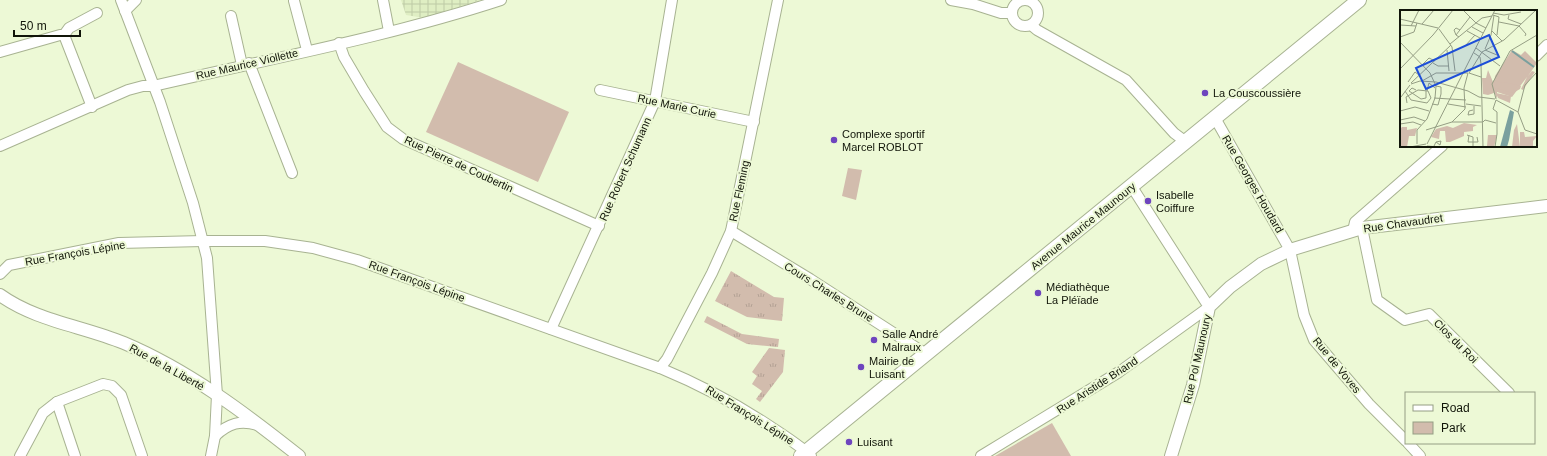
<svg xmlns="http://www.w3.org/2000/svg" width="1547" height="456" viewBox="0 0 1547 456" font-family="Helvetica,sans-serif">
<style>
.industrial{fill:url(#industrial-grid)}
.grass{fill:url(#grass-tufts)}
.park{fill:#d2bcad}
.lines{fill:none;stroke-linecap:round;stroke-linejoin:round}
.minor-casing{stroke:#a8b392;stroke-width:12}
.tertiary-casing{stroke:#a8b392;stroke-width:14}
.secondary-casing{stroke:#a8b392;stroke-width:16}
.minor{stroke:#fff;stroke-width:10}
.tertiary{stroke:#fff;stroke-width:12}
.secondary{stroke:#fff;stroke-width:14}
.poi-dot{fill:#6e45be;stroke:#edf9d6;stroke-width:1.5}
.labels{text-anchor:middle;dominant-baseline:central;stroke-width:4;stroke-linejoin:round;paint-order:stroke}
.street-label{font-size:11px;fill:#111509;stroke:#edf9d6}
.poi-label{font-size:11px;fill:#111509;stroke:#edf9d6;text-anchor:start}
.inset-river{fill:none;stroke:#7aa09e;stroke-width:2}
.inset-road{fill:none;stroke:#959e84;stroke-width:1}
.view{fill:#1d4ed8;fill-opacity:0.15;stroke:#1d4ed8;stroke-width:2}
.inset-edge{fill:none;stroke:#111509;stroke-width:2}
</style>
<defs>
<pattern id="industrial-grid" width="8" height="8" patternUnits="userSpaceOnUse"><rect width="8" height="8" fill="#dfeec3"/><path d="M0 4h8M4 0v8" fill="none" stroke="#becba6"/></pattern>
<pattern id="grass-tufts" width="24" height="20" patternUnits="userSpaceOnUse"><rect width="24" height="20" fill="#d2bcad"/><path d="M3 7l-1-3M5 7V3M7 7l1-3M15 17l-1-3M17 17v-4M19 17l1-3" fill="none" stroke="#b3a194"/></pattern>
</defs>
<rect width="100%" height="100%" fill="#edf9d6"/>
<path class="industrial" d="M401 0H481L424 18 406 15Z"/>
<g class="grass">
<path d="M731 271 774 297 784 298 782 321 747 317 715 301Z"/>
<path d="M707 316 742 334 779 339 778 347 747 344 704 322Z"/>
<path d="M769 348 785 350 783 372 760 402 756 399 762 391 752 384 757 376 752 372Z"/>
</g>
<g class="park">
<path d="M458 62 569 112 538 182 426 132Z"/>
<path d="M848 168 862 170 856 200 842 196Z"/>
<path d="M1052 423 1071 456H995Z"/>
</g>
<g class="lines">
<defs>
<g id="minor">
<path d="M121 0 160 102 193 203 207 258 217 395 215 436 211 456"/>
<path d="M383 0 389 31"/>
<path d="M951 0 973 4 1001 13H1012"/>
<circle cx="1025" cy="13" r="13"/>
<path d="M294 1 307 50"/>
<path d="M125 11 136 0"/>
<path d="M231 16 242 65"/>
<path d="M1031 25 1037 30 1126 80 1174 133 1186 142"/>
<path d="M64 35 69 28 97 13"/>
<path d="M339 43 344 57 364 91 387 127 403 139 599 226"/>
<path d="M0 52 60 35H64L92 107"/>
<path d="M1536 56 1547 45"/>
<path d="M249 63 292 173"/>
<path d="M600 90 754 122"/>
<path d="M1215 118 1290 250 1304 315 1314 340 1369 404 1406 441"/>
<path d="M0 146 128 90 143 86H153C269 59 388 37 501 0"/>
<path d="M1362 228 1377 300 1405 320 1429 314 1509 393"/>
<path d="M731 231 810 279 926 354"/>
<path d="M1353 231 1355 222 1442 146"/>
<path d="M0 274 9 265 119 243 203 241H265L313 248 357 260 660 368C701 385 734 402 771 427 785 436 799 445 811 456"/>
<path d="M551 329 655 101 672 0"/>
<path d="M660 368 667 359 712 273 731 231 778 0"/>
<path d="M57 402 75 456"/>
<path d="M215 436C229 423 240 420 258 425"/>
<path d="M1408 443 1420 456"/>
<path d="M20 456 43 413 57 402 103 384 112 386 121 395 142 456"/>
<path d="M981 456 1119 372 1209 307 1132 187"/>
</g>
<g id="tertiary">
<path d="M0 295C36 321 83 326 124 343 188 370 245 413 299 456"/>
<path d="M1171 456 1193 385 1209 307 1230 287 1261 264 1290 250 1362 228 1547 206"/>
</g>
<path id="secondary" d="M801 456 1359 0"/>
</defs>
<use href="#minor" class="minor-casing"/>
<use href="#tertiary" class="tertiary-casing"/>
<use href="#secondary" class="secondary-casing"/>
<use href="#minor" class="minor"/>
<use href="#tertiary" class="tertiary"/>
<use href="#secondary" class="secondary"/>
</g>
<g class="poi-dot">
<circle cx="1205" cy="93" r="4"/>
<circle cx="834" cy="140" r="4"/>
<circle cx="1148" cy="201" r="4"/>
<circle cx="1038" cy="293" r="4"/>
<circle cx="874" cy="340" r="4"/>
<circle cx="861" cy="367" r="4"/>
<circle cx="849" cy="442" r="4"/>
</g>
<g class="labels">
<g class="street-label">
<text transform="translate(247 64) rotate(-13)">Rue Maurice Viollette</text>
<text transform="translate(677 106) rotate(12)">Rue Marie Curie</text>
<text transform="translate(459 164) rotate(25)">Rue Pierre de Coubertin</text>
<text transform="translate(625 169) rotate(-66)">Rue Robert Schumann</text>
<text transform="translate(1253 184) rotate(60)">Rue Georges Houdard</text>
<text transform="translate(739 191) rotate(-78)">Rue Fleming</text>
<text transform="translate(1403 223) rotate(-8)">Rue Chavaudret</text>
<text transform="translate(1083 226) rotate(-39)">Avenue Maurice Maunoury</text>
<text transform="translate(75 253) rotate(-10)">Rue François Lépine</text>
<text transform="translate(417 281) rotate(20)">Rue François Lépine</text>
<text transform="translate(829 292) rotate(32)">Cours Charles Brune</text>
<text transform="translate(1456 341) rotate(45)">Clos du Roi</text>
<text transform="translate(1197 359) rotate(-77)">Rue Pol Maunoury</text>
<text transform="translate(1337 365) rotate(51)">Rue de Voves</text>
<text transform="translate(167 367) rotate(29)">Rue de la Liberté</text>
<text transform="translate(1097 385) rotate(-33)">Rue Aristide Briand</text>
<text transform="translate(750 415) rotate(32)">Rue François Lépine</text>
</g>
<g class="poi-label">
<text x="1213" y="93">La Couscoussière</text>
<text x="842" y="134">Complexe sportif<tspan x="842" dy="13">Marcel ROBLOT</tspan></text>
<text x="1156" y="195">Isabelle<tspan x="1156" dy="13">Coiffure</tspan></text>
<text x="1046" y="287">Médiathèque<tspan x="1046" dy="13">La Pléïade</tspan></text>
<text x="882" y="334">Salle André<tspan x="882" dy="13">Malraux</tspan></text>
<text x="869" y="361">Mairie de<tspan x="869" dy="13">Luisant</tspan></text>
<text x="857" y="442">Luisant</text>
</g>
</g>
<g transform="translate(1400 10)">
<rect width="137" height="137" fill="#edf9d6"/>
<path d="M112 40 121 45 125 41 137 53 128 66 132 61 135 62 123 80 121 79 127 67 112 87 97 82V89L93 79 95 66ZM117 114 120 137H112L114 120Z" fill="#d2bcad"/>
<path d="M88 60 93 72 94 70 102 73 104 72 121 76 120 79 113 83 96 78 94 83 88 85 83 84 82 68H86ZM96 83 111 86 110 93 98 88ZM64 113 77 115 73 117V121L64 122V126L50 132H46L45 121H40L39 129 31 127 36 119 47 116 53 118ZM2 117H7V120L17 118 15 126H9L7 137H0V119ZM120 122H124L125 127 137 126 133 131V137H120ZM88 125H97L94 137H87L93 136H87Z" fill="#d2bcad"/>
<path d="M110 100 114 102 109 130 107 137H100Z" fill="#7aa09e"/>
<path class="inset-river" d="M112 41 134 57"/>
<path class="inset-road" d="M63 0 76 13 86 18M93 3 104 5 121 2M93 5 99 7 97 25M109 5 108 9 121 14M0 9 38 18M99 12 119 16M22 14 34 0M0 15 16 16M11 16 19 0M119 16 136 0M119 16 126 24 125 26M72 17 83 23M39 19 52 37 55 61M67 21 80 28M92 21 102 31M56 25 54 20 56 18 60 20M0 27 14 22 17 13M59 27 56 25 70 7M0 32 30 63 36 76 35 88 27 109 17 120V134M50 34 82 8 92 6M65 36 75 25M76 38 100 56M85 39 91 25 94 5M47 40 49 61M85 40 97 45M74 43 80 47 81 54 83 137M33 53 38 56H49M22 55 29 48 35 51M0 59 33 25 53 0M69 63 82 42 104 30 119 16M69 63 81 67M22 71 36 63H68M8 72 15 62 19 65M11 73 51 35M11 74 20 71 36 72 68 81 79 87 95 89M16 80 12 78 9 81 21 89 26 88V81M5 81 11 90 27 93 31 88M27 81 29 73 35 78M1 87 10 75M34 88 66 90M96 89 92 74 110 41 137 25M96 90 118 102 125 120 137 124M7 93 6 87 18 80 28 81 31 88M32 94 38 95 41 84V77L36 76M48 94 66 97M66 94 81 96M73 100 69 101 68 105 74 104V96M0 101 15 97 29 101M118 102 125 75 137 62M0 110 14 107 25 111M52 112 65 99 64 78 68 63M83 112 85 110 96 113M0 114 13 112 21 115M26 120 52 112H82M67 125 73 127V137M69 125 68 132H78L77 127M27 134 95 0M27 136 39 137M34 136 36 132 40 135 41 131 36 132M10 137 26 134M47 137H63M95 137 97 124V102L93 99 96 90"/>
<path class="view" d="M89 25 99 47 26 79 16 58Z"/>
<rect width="137" height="137" class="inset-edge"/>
</g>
<rect x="1405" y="392" width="130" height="52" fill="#edf9d6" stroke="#959e84"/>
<rect x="1413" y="405" width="20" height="6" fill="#ffffff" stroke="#959e84"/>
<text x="1441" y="412" font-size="12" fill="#111509">Road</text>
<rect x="1413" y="422" width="20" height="12" fill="#d2bcad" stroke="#959e84"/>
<text x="1441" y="432" font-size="12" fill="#111509">Park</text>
<path d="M14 30v6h66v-6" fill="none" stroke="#111509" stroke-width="2"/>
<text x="20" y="30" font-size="12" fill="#111509" stroke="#edf9d6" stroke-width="3" paint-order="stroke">50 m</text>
</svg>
